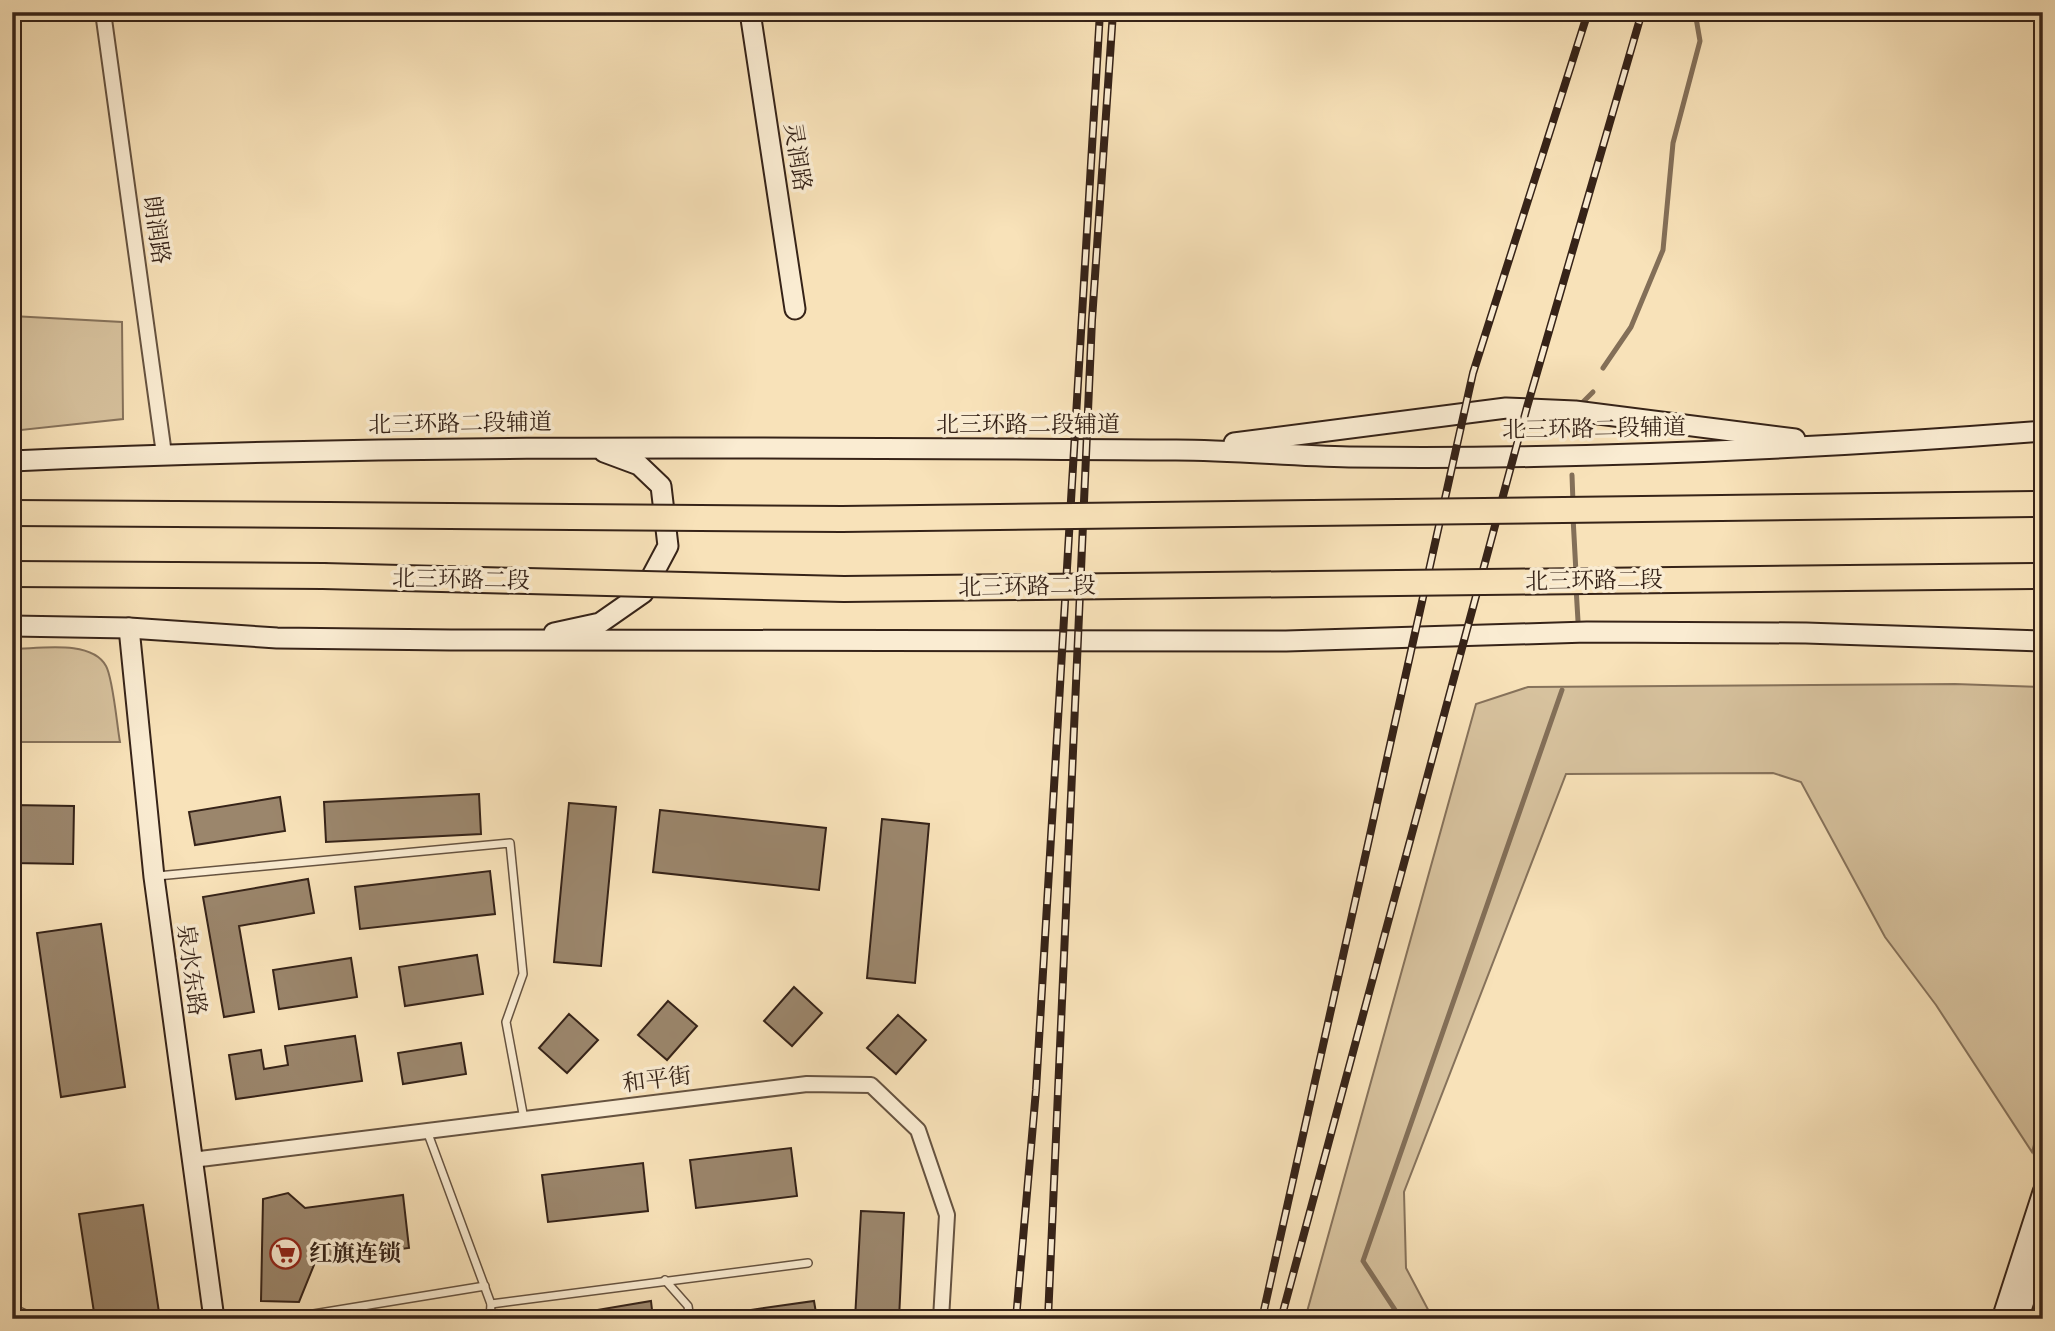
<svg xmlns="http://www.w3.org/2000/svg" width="2055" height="1331" viewBox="0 0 2055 1331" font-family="'Libre Bodoni','Noto Serif SC',serif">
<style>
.green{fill:#d7c29e;stroke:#86725b;stroke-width:2}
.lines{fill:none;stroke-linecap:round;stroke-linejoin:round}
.stream{stroke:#836f58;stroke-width:5}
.building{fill:#9b866c;stroke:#362318;stroke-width:2}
.lane-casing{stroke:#665340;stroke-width:10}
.street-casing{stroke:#665340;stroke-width:18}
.secondary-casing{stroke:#362318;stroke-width:23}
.highway-casing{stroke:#362318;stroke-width:28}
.lane{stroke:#faecd2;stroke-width:7}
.street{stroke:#faecd2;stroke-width:14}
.secondary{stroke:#faecd2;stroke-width:19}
.highway{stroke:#f8e2b9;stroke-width:24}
.rail-casing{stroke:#362318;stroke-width:8}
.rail{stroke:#faecd2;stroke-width:5;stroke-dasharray:16;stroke-linecap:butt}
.highway-bridge-casing{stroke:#362318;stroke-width:28;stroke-linecap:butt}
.highway-bridge{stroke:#f8e2b9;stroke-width:24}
.labels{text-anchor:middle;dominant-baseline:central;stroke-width:7;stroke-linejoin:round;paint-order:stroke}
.street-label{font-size:23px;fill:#362318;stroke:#faecd2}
.poi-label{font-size:23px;font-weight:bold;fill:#362318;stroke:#faecd2;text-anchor:start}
</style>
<rect width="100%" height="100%" fill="#f8e2b9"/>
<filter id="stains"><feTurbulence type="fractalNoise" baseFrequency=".00286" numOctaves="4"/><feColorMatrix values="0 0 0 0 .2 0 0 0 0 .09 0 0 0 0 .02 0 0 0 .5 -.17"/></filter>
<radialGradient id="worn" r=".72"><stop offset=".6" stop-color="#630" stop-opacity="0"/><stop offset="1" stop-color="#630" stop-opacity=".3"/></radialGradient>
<g class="green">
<path d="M12 316 122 322 123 419 12 431Z"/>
<path d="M12 649C38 649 91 639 106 666 113 678 117 726 120 742H12Z"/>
<path d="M1955 684 2043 687V1112L2032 1152 1936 1005 1885 937 1801 782 1773 773 1566 774 1404 1192 1406 1268 1433 1319H1305L1476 704 1528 687Z"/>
</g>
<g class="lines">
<g class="stream">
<path d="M1603 368 1631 327 1663 250 1673 143 1700 41 1695 12"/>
<path d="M1583 402 1593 392"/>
<path d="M1572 475 1573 503"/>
<path d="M1573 517 1576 573"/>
<path d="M1576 587 1578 621"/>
<path d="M1401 1319 1363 1261 1562 690"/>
</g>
</g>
<g class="building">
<path d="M479 794 481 834 326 842 324 802Z"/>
<path d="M280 797 285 831 195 845 189 812Z"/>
<path d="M569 803 616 807 601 966 554 962Z"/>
<path d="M12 805 74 806 73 864 12 863Z"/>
<path d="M660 810 826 828 819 890 653 872Z"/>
<path d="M882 819 929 824 915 983 867 978Z"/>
<path d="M490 871 495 914 360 929 355 887Z"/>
<path d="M308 879 314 913 239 926 254 1012 224 1017 203 897Z"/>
<path d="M101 924 125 1087 61 1097 37 933Z"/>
<path d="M477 955 483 994 405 1006 399 967Z"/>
<path d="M351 958 357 997 279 1009 273 970Z"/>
<path d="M794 987 822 1013 792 1046 764 1021Z"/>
<path d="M668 1001 697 1026 667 1060 638 1035Z"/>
<path d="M569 1014 598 1040 567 1073 539 1048Z"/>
<path d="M898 1015 926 1040 896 1074 867 1048Z"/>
<path d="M355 1036 362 1081 236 1099 229 1055 261 1050 264 1069 288 1065 285 1046Z"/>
<path d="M461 1043 466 1074 403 1084 398 1053Z"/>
<path d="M791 1148 797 1196 696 1208 690 1160Z"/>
<path d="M643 1163 648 1211 548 1222 542 1175Z"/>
<path d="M288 1193 305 1208 403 1195 409 1248 316 1260 299 1302 261 1301 263 1199Z"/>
<path d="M143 1205 160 1319H95L79 1214Z"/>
<path d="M861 1211 904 1213 899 1319H855Z"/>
<path d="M651 1301 653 1319H592L591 1311Z"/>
<path d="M814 1301 817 1319H750V1310Z"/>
</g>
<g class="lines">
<defs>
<g id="lane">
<path d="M157 876 510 843 523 974 506 1022 524 1119"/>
<path d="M427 1131 491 1304 490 1319"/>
<path d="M665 1280 688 1306 690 1319"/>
<path d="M491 1304 808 1263"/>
<path d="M12 1308 37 1319"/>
<path d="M283 1319 485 1286"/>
</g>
<g id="street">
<path d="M103 12 164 454"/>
<path d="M192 1160 807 1084 871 1085 918 1130 947 1215 941 1319"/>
</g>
<g id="secondary">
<path d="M750 12 795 309"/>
<path d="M1234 443 1506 408 1575 411 1795 439"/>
<path d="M12 461C400 443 788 448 1176 450 1234 450 1291 456 1349 457 1581 460 1812 449 2043 431"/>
<path d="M12 626 129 628 277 638 451 640 1286 641 1587 632 1806 633 2043 641"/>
<path d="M129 628 154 877 214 1319"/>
<path d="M554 633 600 623 643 593 668 546 661 486 639 465 604 452"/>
<path d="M2002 1319 2043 1192"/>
<path d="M2018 1319 2043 1244"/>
</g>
<g id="highway">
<path d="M12 513 328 515"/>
<path d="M12 574 323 576"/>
</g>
</defs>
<use href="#lane" class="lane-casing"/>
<use href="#street" class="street-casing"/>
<use href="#secondary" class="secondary-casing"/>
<use href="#highway" class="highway-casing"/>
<use href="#lane" class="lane"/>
<use href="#street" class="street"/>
<use href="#secondary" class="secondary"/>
<use href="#highway" class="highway"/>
<defs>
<g id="rail">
<path d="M1016 1319 1036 1090 1100 12"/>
<path d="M1048 1319 1092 320 1113 12"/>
<path d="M1262 1319 1473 373 1588 12"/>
<path d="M1281 1319 1527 407 1642 12"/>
</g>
</defs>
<use href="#rail" class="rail-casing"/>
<use href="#rail" class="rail"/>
<defs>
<g id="highway-bridge">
<path d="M328 515 842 519 2035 504"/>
<path d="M323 576 844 589 2043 576"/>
</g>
</defs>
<use href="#highway-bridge" class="highway-bridge-casing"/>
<use href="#highway-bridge" class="highway-bridge"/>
</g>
<defs>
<symbol id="supermarket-ring" viewBox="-11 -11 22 22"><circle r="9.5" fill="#faecd2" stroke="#8f2418" stroke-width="1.5"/><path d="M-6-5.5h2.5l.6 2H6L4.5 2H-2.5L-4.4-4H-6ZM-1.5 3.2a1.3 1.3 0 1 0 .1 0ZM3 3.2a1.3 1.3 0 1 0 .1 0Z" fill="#8f2418"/></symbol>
</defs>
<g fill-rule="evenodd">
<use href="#supermarket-ring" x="268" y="1236" width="35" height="35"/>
</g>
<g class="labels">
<g class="street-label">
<text transform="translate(797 157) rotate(81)">灵润路</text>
<text transform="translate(156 230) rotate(82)">朗润路</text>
<text transform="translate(460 424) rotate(-1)">北三环路二段辅道</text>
<text x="1028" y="425">北三环路二段辅道</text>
<text transform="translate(1594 429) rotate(-1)">北三环路二段辅道</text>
<text transform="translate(461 580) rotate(1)">北三环路二段</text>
<text transform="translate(1594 581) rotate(-1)">北三环路二段</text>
<text transform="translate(1027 587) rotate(-1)">北三环路二段</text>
<text transform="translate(191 970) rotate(82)">泉水东路</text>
<text transform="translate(657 1080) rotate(-7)">和平街</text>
</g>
<g class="poi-label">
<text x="309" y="1254">红旗连锁</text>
</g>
</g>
<rect width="2055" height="1331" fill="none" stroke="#f8e2b9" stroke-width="42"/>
<rect x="14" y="14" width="2027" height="1303" fill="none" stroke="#362318" stroke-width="3.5"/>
<rect x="21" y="21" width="2013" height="1289" fill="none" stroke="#362318" stroke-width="2"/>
<rect width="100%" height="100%" filter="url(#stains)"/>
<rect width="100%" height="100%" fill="url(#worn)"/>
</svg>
